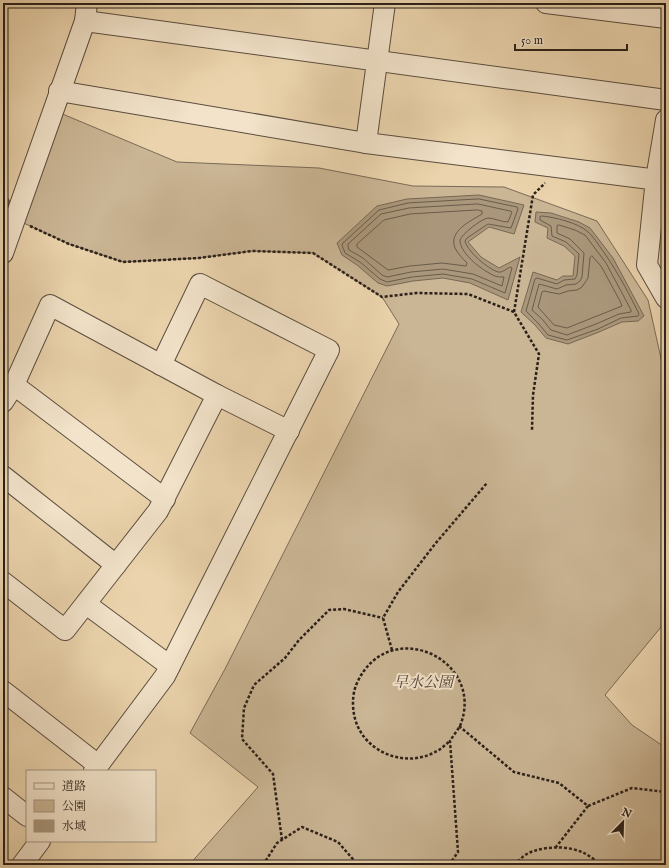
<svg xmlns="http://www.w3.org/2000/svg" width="669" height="868" viewBox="0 0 669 868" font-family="'IM FELL English','Noto Serif JP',serif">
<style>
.green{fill:#cab594;stroke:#7a6a57}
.water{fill:#aa977b;stroke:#776754}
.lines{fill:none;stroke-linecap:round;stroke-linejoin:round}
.shore{stroke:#6a5c4a;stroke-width:1}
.stream{stroke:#776754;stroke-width:4.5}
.minor-casing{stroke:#5b4d3f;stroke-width:22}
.path{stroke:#2b201a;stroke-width:2.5;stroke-dasharray:3 2;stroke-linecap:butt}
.minor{stroke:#f2e3ca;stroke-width:20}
.labels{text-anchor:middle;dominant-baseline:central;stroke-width:4;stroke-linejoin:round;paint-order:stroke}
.park-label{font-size:15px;font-style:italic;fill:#534538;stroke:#f2e3ca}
</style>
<rect width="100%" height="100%" fill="#ebd4ad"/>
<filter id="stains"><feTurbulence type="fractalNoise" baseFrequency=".005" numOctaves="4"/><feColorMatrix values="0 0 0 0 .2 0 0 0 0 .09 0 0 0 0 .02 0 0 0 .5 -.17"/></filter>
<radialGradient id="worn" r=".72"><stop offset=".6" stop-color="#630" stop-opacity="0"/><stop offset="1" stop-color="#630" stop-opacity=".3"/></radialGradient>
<path class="green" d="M53 110 177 162 319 168 413 186 504 187 597 221 648 300 664 372 666 391V621L605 695 632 725 666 748V865H189L258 787 190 733 225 669 399 324 382 297 313 253 252 251 199 258 123 262 69 244 15 219Z"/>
<g class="water">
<path d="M479 195 524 205 514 234 489 227 468 242 481 257 499 268 520 257 508 300 470 283 443 278 413 281 387 286 378 283 357 265 342 255 337 243 377 206 407 199Z"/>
<path d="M536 212 551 213 579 222 590 228 613 258 644 316 638 321 622 322 599 332 568 344 546 338 535 325 521 312 533 272 557 280 563 276H573L575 256 564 246 547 238 548 228 535 222Z"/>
</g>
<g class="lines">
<g class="shore">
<path d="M479 199 517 207 518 209 511 228 488 224 467 238 465 241C467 251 488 269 498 272 502 273 506 269 510 267L512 268 505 293 472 279 443 274 412 277 387 282 380 279 360 262 345 253 342 245 343 243 379 210 408 203Z"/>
<path d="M478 204 510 211 512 212 508 222C501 222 494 218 488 218 481 219 462 234 460 240 460 254 483 271 495 276 498 277 501 277 504 277L502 286 473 274 443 269 411 272 387 277 382 275 363 258 349 250 348 246V244L381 214 409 208Z"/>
<path d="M478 210 482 211V214C471 221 448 231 455 248 458 254 463 259 467 263L466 266 442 263 410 266 388 270 357 247V244L384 220 410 214Z"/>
<path d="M542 216C554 217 579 223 588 232 592 235 595 240 598 244 614 266 627 289 639 314L638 316 621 318 598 329 567 340 548 335 538 323 526 311 535 279 537 278 557 284 564 280 575 279 577 275 579 254 566 242 552 236 551 226 540 220V217Z"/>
<path d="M559 225 575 230 585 235 606 263 631 310V312L619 314 596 324 567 335 551 330 542 319 532 310 539 284 557 289 566 285 576 284 580 281 582 277 584 253 570 239 557 233V226Z"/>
<path d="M592 256 601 266 620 301 622 306 567 328 554 325 538 307 542 292 544 291 559 294 568 291 577 290 582 287 588 278 590 258Z"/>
</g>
<path class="stream" d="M3 194 10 205"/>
<defs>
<g id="minor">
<path d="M546 3 666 18"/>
<path d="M85 21 666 100"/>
<path d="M59 91 366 143 666 181"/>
<path d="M666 120 656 179 647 265 666 298"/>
<path d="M366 143 385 3"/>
<path d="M3 253 85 21 87 3"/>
<path d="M14 385 165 499"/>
<path d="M3 402 14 385 50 305 217 395 289 431"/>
<path d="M3 476 116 565"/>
<path d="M3 582 65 630 158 511 217 395"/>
<path d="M86 604 170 666"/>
<path d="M3 691 98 765"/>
<path d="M94 771 165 676 329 350 200 284 161 365"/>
<path d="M3 797 27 816"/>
<path d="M22 865 40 841"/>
</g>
</defs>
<use href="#minor" class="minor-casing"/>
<g class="path">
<path d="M30 226 69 244 123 262 199 258 252 251 313 253 382 297 416 293 468 294 514 312 539 354 533 395 532 430"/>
<path d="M514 312 533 195 545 183"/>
<path d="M392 650 383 618 398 592 435 544 487 483"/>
<path d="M459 726 514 772 559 783 588 806 556 847"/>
<path d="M588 806 632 788 666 792"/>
<path d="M282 840 273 774 242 739 244 708 254 685 285 658 299 640 329 610 344 609 383 618"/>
<path d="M263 865 277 843 302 827 338 842 358 865"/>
<path d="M449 865 458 852 450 741C453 736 457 731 460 726 487 659 388 614 357 683 351 696 352 714 358 727 371 755 408 767 435 752 440 750 445 745 450 741"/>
<path d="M514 865C520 859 526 853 534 851 549 846 570 846 584 853 590 856 596 861 602 865"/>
</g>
<use href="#minor" class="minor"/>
</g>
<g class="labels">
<g class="park-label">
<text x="423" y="682">早水公園</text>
</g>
</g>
<rect width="669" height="868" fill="none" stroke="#ebd4ad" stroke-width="16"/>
<rect x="4" y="4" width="661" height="860" fill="none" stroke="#2b201a" stroke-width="2"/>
<rect x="8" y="8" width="653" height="852" fill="none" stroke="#2b201a"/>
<rect x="26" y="770" width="130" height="72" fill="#f2e3ca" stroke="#a29584"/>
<rect x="34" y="783" width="20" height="6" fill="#f2e3ca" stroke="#a29584"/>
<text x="62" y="790" font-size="12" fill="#2b201a">道路</text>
<rect x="34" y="800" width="20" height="12" fill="#cab594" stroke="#a29584"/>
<text x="62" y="810" font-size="12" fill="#2b201a">公園</text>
<rect x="34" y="820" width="20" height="12" fill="#aa977b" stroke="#a29584"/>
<text x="62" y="830" font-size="12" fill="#2b201a">水域</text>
<g transform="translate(623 822) rotate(23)" stroke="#f2e3ca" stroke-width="3" paint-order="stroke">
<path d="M0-3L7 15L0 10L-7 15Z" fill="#2b201a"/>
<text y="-6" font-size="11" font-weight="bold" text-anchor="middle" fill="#2b201a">N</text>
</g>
<path d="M515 44v6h112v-6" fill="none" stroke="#2b201a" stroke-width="2"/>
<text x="521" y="44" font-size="12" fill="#2b201a" stroke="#f2e3ca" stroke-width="3" paint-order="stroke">50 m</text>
<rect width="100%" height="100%" filter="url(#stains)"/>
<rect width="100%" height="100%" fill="url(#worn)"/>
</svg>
